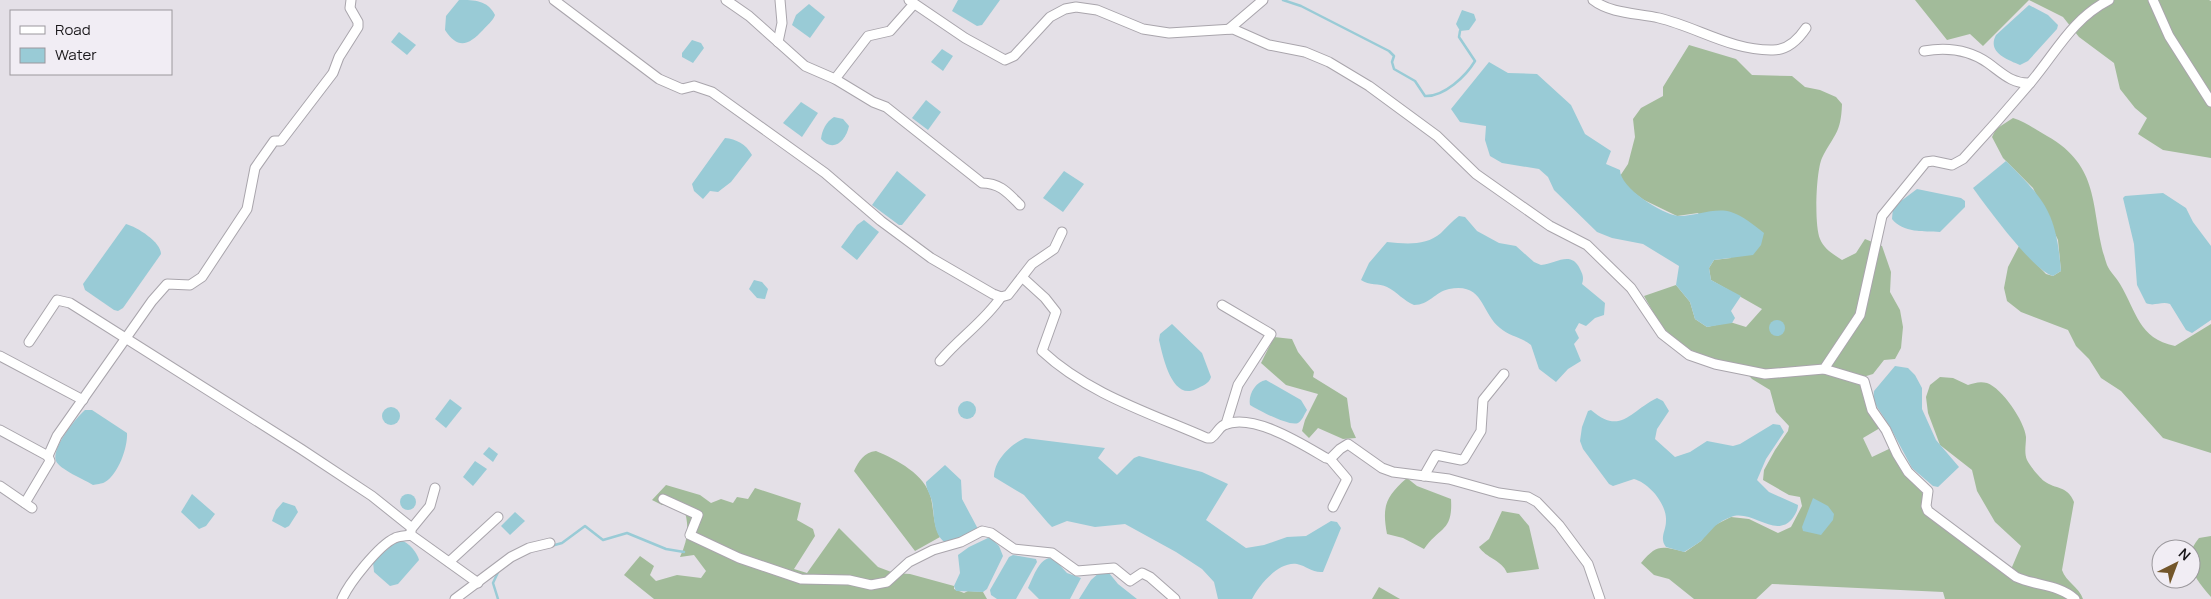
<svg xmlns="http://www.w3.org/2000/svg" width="2211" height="599" viewBox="0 0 2211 599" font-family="Manrope,sans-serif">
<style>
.forest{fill:#a2bb9a}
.water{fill:#99cbd6}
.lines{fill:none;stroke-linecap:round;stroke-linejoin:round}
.stream{stroke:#99cbd6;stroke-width:2.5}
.minor-casing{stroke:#a9a5ac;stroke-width:11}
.minor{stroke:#fff;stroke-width:9}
</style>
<rect width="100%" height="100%" fill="#e4e0e7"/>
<g class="forest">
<path d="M1915 0H2209L2211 1V158L2163 150 2138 134 2147 118 2135 108 2120 89 2114 63 2079 37 2063 17 2029 0 1983 46 1970 34 1947 40Z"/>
<path d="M1689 45 1736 59 1752 75 1792 76 1805 87 1820 90 1836 97 1842 104C1841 134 1834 134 1822 158 1816 171 1814 225 1820 239 1824 249 1833 254 1842 260L1856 253 1865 239 1882 246 1891 272 1890 292 1900 310 1903 327 1901 348 1895 359 1884 360 1873 374 1863 377 1880 428 1863 438 1872 457 1891 448 1922 490 1923 505 2009 574 2021 546 1995 522 1977 491 1972 470 1940 445 1928 413 1926 397 1930 385 1940 377 1953 378 1968 385C1974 383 1980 381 1987 383 2002 388 2025 422 2026 437 2026 445 2024 453 2027 460 2030 466 2039 477 2044 481 2056 490 2067 485 2074 502L2062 570C2066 582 2079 587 2083 599H1945L1943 592 1772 584 1756 599H1694L1669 579 1654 575 1641 563C1657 544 1661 546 1685 552L1701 541 1713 526 1731 517 1749 519 1778 533 1791 527 1802 506 1800 497 1789 495 1763 480 1764 470 1775 450 1788 431 1789 426 1776 412 1770 390 1752 379 1738 364 1709 358 1684 347 1661 326 1644 296 1676 285 1690 302 1695 319 1707 327 1730 322 1746 327 1762 309 1711 280 1709 268 1714 260 1731 258 1698 213 1677 216 1644 200 1626 187 1620 176 1628 164 1635 137 1633 119 1641 108 1663 96V87Z"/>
<path d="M2013 118C2026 122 2036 130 2047 136 2104 168 2089 213 2107 265 2110 272 2116 277 2120 284 2137 312 2138 338 2175 346L2211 324V453L2163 438 2121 391 2101 378 2089 359 2076 346 2068 330 2021 312 2007 301 2004 288 2008 267 2019 246 2046 274 2053 276 2061 271 2058 240 2033 188 2003 158 1992 137 1996 129Z"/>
<path d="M1274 337 1292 339 1298 352 1314 372 1313 377 1347 398 1351 427 1356 438 1343 439 1318 428 1309 438 1302 431 1305 420 1318 394 1286 385 1261 363Z"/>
<path d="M876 451C897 460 925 474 931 498 934 512 933 524 940 537L915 551 854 471C859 461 864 452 876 451Z"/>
<path d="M1407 478 1417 486 1451 499C1453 532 1440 526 1424 549L1403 538 1387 534C1382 507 1385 497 1407 478Z"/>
<path d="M666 485 700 495 711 503 721 499 733 503 737 497 748 499 755 488 801 503 797 520 813 529 815 536 794 569 807 573 839 528 878 567 894 573 910 574 954 586V589L964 593 968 591 983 592 987 599H654L624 575 640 556 654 566 650 575 656 581 677 575 701 578 706 571 694 555 680 557C689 538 690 521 681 502L662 505 652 500Z"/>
<path d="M1502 511 1519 514 1529 526 1539 569 1507 573C1502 560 1486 558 1479 547L1489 539Z"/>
<path d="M2211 536V597C2195 578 2180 561 2199 538Z"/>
<path d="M1379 587 1400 599H1372Z"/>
</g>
<g class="water">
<path d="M459 0C475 0 487 0 495 15 493 21 487 25 483 30 469 45 458 50 445 30L446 16Z"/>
<path d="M958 0H1000L982 25 977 26 952 11Z"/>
<path d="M809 4 825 17 810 38 792 25 796 15Z"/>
<path d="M2029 5 2048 15 2058 25 2057 29 2028 61 2020 65C2006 59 1987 52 1996 35Z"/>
<path d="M1462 10 1474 14 1476 20 1469 30 1460 31 1456 24Z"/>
<path d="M399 32 416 45 407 55 391 42Z"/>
<path d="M692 40 701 43 704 48 693 63 682 57V53Z"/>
<path d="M942 49 953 56 943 71 931 62Z"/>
<path d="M1489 62 1508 73 1537 74 1571 105 1585 134 1611 151 1606 164 1620 170C1620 188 1662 214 1678 216 1694 217 1714 207 1731 212 1743 216 1754 225 1764 233L1761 245 1753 255 1714 260 1709 268 1711 280 1741 296 1731 311 1735 318 1732 323 1707 327 1695 319 1690 302 1676 285 1679 266 1643 244 1612 238 1597 232 1554 190 1548 177 1539 169 1502 163 1490 156 1485 140 1486 126 1460 122 1451 109Z"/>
<path d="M926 100 941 112 928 130 912 118Z"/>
<path d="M801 102 818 113 802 137 783 123Z"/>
<path d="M834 117 843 119 849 126C846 141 833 153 821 139 822 130 826 122 834 117Z"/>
<path d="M725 138C736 139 746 144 752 155L731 182 718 192 710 191 703 199 694 191 692 184Z"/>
<path d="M2006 161C2046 201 2056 213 2061 271L2053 276C2034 272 1986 206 1973 188Z"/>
<path d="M897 171 926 195 902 225H899L872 205Z"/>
<path d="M1064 171 1084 184 1063 212 1043 198Z"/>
<path d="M1917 189 1961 198 1965 201V207L1940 232C1924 231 1903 233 1892 219L1893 207Z"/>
<path d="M2163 193 2186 208 2193 222 2211 246V320L2192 333 2186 330 2170 304C2161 301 2154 307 2146 303L2137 285 2134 244 2123 198 2125 196Z"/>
<path d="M1459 216 1465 217 1477 231 1499 243 1516 246 1534 262 1541 265C1556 264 1571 250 1580 269 1583 275 1584 278 1582 284L1605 303 1604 315 1595 318 1586 326 1579 323 1575 330 1579 338 1574 344 1581 361 1568 369 1556 382 1539 369 1531 345C1521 337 1509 336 1500 328 1481 313 1484 282 1449 289 1435 292 1429 305 1414 305 1404 301 1397 292 1387 287 1379 283 1369 286 1361 280L1369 263 1387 242C1406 244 1426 246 1441 233 1447 227 1452 221 1459 216Z"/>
<path d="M864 220 879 232 857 260 841 247 857 225Z"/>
<path d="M126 224C137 227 161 242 161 254L123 308 118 311 114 310 85 290 83 284Z"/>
<path d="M754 280 762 282 768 289 765 299 757 298 749 289Z"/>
<circle cx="1777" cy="328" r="8"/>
<path d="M1172 324 1202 353 1211 377C1209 384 1202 386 1196 389 1172 401 1163 357 1159 340L1160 334Z"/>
<path d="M1895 366 1908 368 1915 375 1922 388V409L1936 440 1959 467 1938 487 1933 486 1912 468 1889 425 1873 401 1874 391Z"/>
<path d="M1266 380 1301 400 1307 410C1304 415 1302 421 1298 423 1290 427 1258 410 1250 405 1248 395 1255 382 1266 380Z"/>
<path d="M1657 398 1663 401 1669 411 1657 429 1655 439 1675 457 1690 452 1707 441 1733 446 1740 444 1773 424 1780 425 1784 432 1766 459 1757 480 1769 492 1798 505C1798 510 1795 515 1792 519 1775 539 1752 509 1731 517 1713 524 1713 530 1701 541 1696 545 1690 548 1684 552L1666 547C1659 538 1666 531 1666 521 1667 504 1649 483 1634 479L1613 486 1609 484 1583 449 1580 441 1582 427 1588 411 1591 410C1621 436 1630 411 1657 398Z"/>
<path d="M450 399 462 408 446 428 435 419Z"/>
<circle cx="967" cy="410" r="9"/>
<circle cx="391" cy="416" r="9"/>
<path d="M85 410H92L127 433C128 447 118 475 105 482 102 484 96 484 93 485 85 480 59 469 56 461 51 448 76 418 85 410Z"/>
<path d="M1025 438 1105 448 1098 458 1117 475 1134 458 1139 456 1202 472 1228 484 1206 520 1246 548 1264 545 1287 537 1306 536 1331 521 1337 522 1341 528 1323 572C1312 573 1307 566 1297 564 1279 561 1259 585 1252 599H1218L1214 582 1202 569 1176 552 1125 524 1095 527 1067 521 1052 527 1048 523 1024 495 994 477C994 460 1011 444 1025 438Z"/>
<path d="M489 447 498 454 493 462 483 454Z"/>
<path d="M475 461 487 469 473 486 463 477Z"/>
<path d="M945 465 961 480 962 499 978 529 947 544C932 534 935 517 932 501 930 494 926 489 926 482Z"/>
<path d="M192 494 215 514 206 526 199 529 181 512Z"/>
<circle cx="408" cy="502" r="8"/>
<path d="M1813 498 1828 506 1834 514 1833 520 1821 535 1803 531 1802 527Z"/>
<path d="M283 502 295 506 298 512 289 526 285 528 272 521 276 510Z"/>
<path d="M515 512 525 521 510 535 501 526Z"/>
<path d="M990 537 999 546 1003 556 987 589 983 592 956 591 954 586 960 573 958 555 969 547Z"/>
<path d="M398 540C407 540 417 552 419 560L398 584 390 586 374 572 373 562Z"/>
<path d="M1013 555 1036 559 1037 562 1016 599H997L991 595 990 590 1009 557Z"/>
<path d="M1049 558 1055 560 1067 573 1081 578 1070 599H1039L1028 588C1033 578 1038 561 1049 558Z"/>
<path d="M1100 572 1109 573 1118 584 1137 599H1079L1091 580Z"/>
</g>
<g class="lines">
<g class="stream">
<path d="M1283 0 1301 6 1389 51 1394 56 1392 62 1394 69 1415 81 1425 96C1444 97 1466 76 1475 61L1459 37 1460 31"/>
<path d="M551 546 562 543 585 526 603 540 627 533 666 549 684 552"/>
<path d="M498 599 493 583 499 570"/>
</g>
<defs>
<g id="minor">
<path d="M554 0 659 79 682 89 694 86 712 92 825 173 881 221 931 258 993 294 1001 297 1008 295 1032 264 1054 249 1062 232"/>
<path d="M726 0 749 16 805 66 835 79 873 102 886 107 982 183C1000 183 1008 193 1020 205"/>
<path d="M909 0 965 38 1005 60 1014 56 1050 17 1065 9 1076 7 1097 10 1143 29 1169 33 1233 29 1269 45 1305 52 1329 62 1369 86 1437 136 1476 174 1550 226 1587 245 1631 288 1662 334 1689 355 1715 364 1765 374 1824 369 1860 315 1882 216 1926 162 1933 161 1952 165 1963 159C1986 134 2009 108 2031 82 2057 51 2072 19 2109 0"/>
<path d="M1593 0C1611 14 1638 13 1659 18 1697 27 1732 51 1773 50 1788 50 1798 40 1806 28"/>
<path d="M2153 0 2169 36 2211 102"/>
<path d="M1229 29 1263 0"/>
<path d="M778 42 782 23 780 0"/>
<path d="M1924 51C1947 47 1968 49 1988 63 2002 73 2012 84 2030 83"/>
<path d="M835 79 868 36 890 31 913 5"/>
<path d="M1023 278 1045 298 1056 312 1042 351C1088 394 1150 413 1207 438H1211C1217 434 1218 428 1224 425 1252 412 1302 444 1326 458L1330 459 1340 449 1348 444 1382 468 1393 472 1449 479 1499 493 1528 497 1537 502 1559 525 1588 564 1600 599"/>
<path d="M1222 305 1271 334 1238 385 1226 424"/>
<path d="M29 342 57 300 70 303 301 449 372 496 412 528 430 506 435 488"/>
<path d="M0 356 83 400"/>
<path d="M940 361C959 338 984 322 1001 297"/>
<path d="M1824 369 1864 381 1872 410 1886 430 1897 454 1908 472 1928 491 1926 506 1928 511 2016 577C2036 586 2058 584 2075 599"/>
<path d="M0 430 48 456"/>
<path d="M1330 459 1347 479 1333 507"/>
<path d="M1424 476 1436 455 1461 460 1464 459 1481 431 1483 400 1504 374"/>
<path d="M0 486 32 508"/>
<path d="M663 499 698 515 690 535 739 558 801 579 849 580 871 585 887 582 909 562 933 550 961 542 982 531 991 533 1014 549 1052 553 1077 571 1114 568 1130 581 1142 573 1150 577 1175 599"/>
<path d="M25 503 50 461 48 456 57 436 152 301 167 284 190 285 202 277 247 209 255 168 274 141H281L333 73 339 57 358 27V22L350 8 351 0"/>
<path d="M411 531V535L478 583"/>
<path d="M449 562 498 517"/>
<path d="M342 599C349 583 379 545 395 538 399 536 406 536 411 535"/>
<path d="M455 599 511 557 529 548 550 543"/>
</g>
</defs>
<use href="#minor" class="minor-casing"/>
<use href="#minor" class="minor"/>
</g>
<rect x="10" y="10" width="162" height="65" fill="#f1edf4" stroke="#9b989d"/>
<rect x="20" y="26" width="25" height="8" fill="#ffffff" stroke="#9b989d"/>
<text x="55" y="35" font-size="15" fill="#1a181b">Road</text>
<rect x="20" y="48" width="25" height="15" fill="#99cbd6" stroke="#9b989d"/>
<text x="55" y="60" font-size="15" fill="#1a181b">Water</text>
<g transform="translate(2176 564) rotate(42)"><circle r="24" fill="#f1edf4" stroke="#9b989d"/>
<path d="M0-4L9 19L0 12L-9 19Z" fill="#73562a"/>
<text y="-8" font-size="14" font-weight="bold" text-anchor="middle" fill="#1a181b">N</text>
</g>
</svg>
